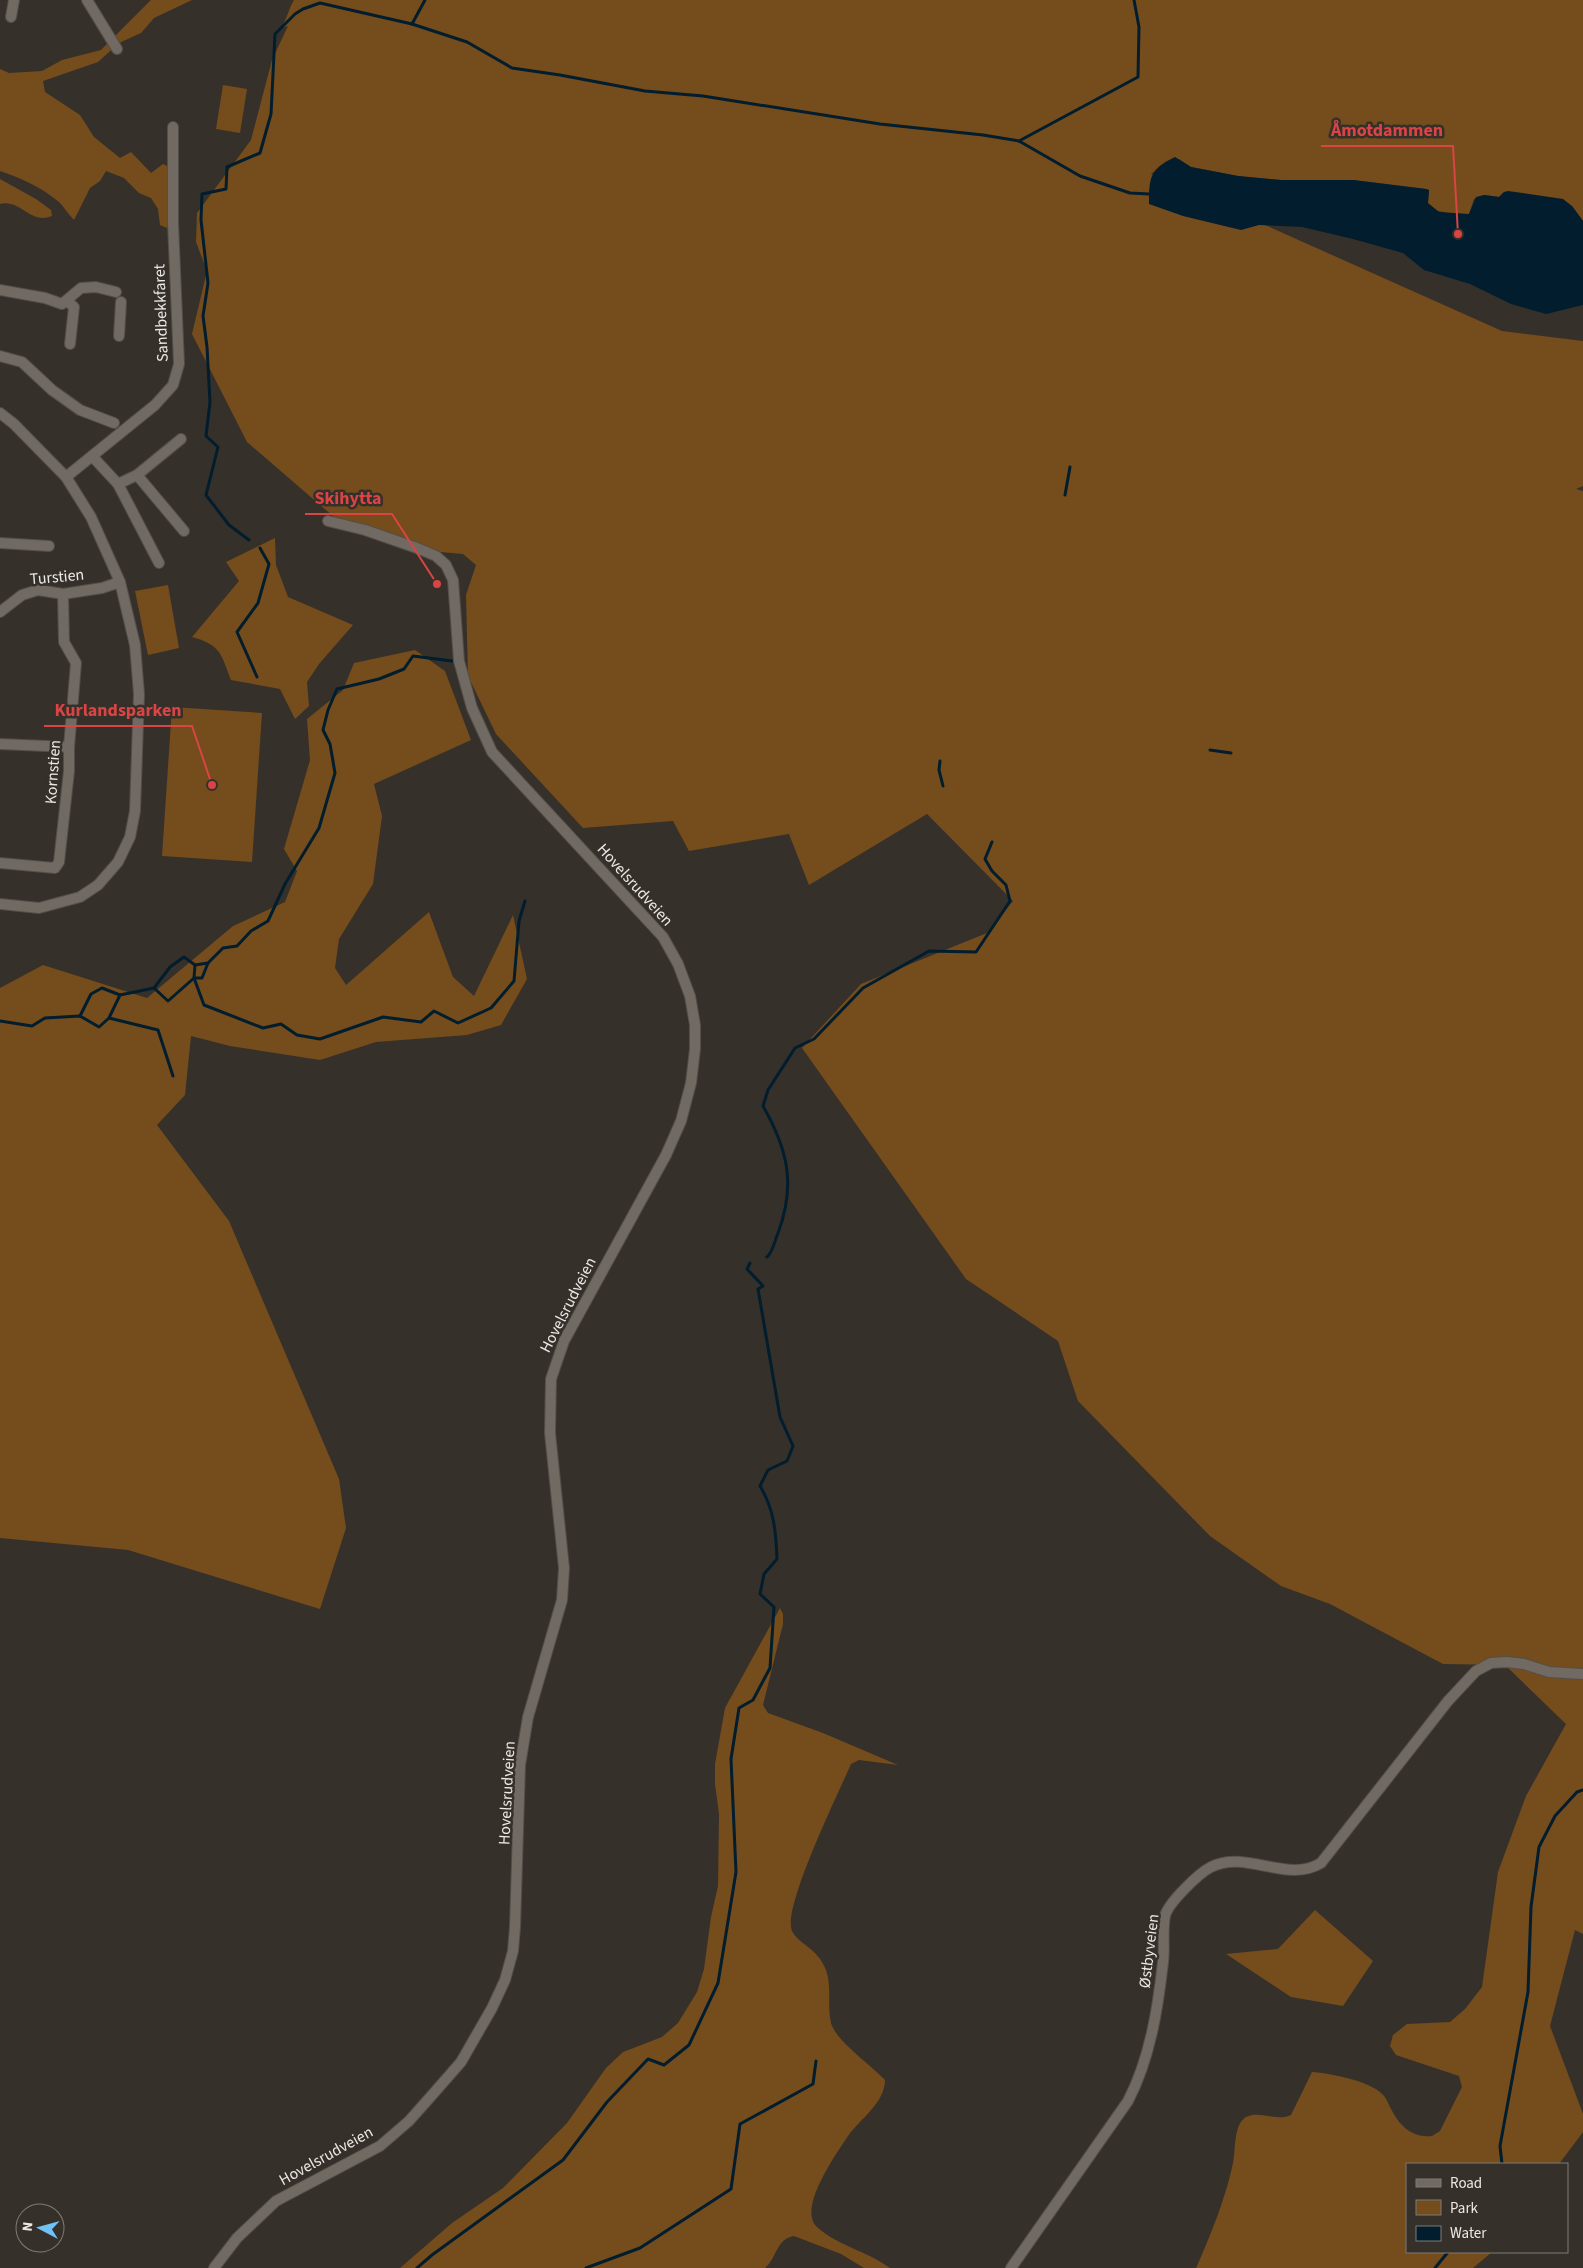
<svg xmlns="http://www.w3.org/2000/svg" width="1583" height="2268" viewBox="0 0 1583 2268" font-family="'Source Sans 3',sans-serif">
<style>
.green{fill:#754c1c}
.water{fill:#021d2d}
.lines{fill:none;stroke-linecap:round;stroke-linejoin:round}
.stream{stroke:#021d2d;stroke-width:3}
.minor-casing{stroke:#544e4a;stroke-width:12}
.minor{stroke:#716a63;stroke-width:10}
.labels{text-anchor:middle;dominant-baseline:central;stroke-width:5;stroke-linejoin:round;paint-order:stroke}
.street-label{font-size:16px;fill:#ece8e5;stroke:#36302a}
.leader{fill:none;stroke:#d94544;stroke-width:2}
.callout-dot{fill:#d94544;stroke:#36302a;stroke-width:2}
.callout-label{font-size:18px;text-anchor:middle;font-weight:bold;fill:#d94544;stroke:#36302a;stroke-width:5;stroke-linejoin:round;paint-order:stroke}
</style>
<rect width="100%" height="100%" fill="#36302a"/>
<g class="green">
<path d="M151 0H192L154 18 141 33 119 43 98 62 43 81 45 92 80 115 94 137 120 158 131 152 151 173 163 164 167 166 169 224 167 228 160 225 158 209 151 198 139 193 124 178 106 171 100 181 90 188 74 220C68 214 64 207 59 202 41 187 21 178 0 171V69L9 73 42 71 62 60 101 50Z"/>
<path d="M294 0H1583V221L1572 206 1504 192 1499 197 1484 195 1474 199 1469 214C1460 214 1431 214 1428 203 1428 199 1429 194 1429 190L1426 189 1353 180H1281L1238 176 1191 167 1179 159 1166 162 1151 174 1502 331 1583 341V486L1576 489 1583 491V1934L1575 1930 1550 2026 1583 2114V2132L1559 2164H1407V2252H1492L1473 2268H1196C1210 2237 1226 2197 1233 2163 1236 2150 1233 2125 1246 2117 1260 2110 1277 2122 1291 2115L1312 2072C1329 2073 1370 2081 1382 2094 1386 2097 1388 2103 1390 2107 1399 2125 1411 2138 1432 2136L1440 2131 1462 2087 1459 2076 1396 2055 1390 2046 1393 2035 1407 2024 1450 2022 1465 2009 1482 1987 1498 1872 1526 1796 1566 1724 1505 1665 1443 1664 1330 1604 1281 1586 1210 1536 1078 1401 1058 1341 966 1279 802 1048 861 984 987 933 1013 901 927 814 809 885 789 834 689 851 673 821 583 828 496 734 468 676 466 595 476 565 463 554 440 552 334 517 247 442 192 334 207 271 196 242 197 213 251 140 272 60 288 26 281 28C287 19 288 10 294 0Z"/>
<path d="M223 85 247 89 240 133 216 129Z"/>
<path d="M0 179 36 199 51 210 52 216C30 225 21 199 0 204Z"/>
<path d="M275 538 276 565 288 597 353 625 319 664 307 682 309 706 295 719 280 689 231 680C221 654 221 645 192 637L239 581 226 562Z"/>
<path d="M168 585 179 648 148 655 135 591Z"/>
<path d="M415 650 445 671 471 740 374 784 382 816 373 884 339 939 335 968 346 985 429 912 453 977 474 996 513 915 527 979 501 1025 467 1035 376 1042 320 1060 230 1046 191 1036 185 1095 157 1125 229 1221 339 1479 346 1528 320 1609 128 1550 0 1538V988L43 965 147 998 233 926 285 902 297 871 284 849 310 760 307 719 343 690 354 663Z"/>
<path d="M172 707 262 713 252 862 162 856Z"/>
<path d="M780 1608 783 1614V1624L763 1705 768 1713 823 1733 898 1765 859 1760 851 1764C839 1792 782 1908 792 1931 799 1945 817 1947 826 1970 832 1987 827 2005 831 2023 836 2041 871 2065 885 2080 885 2103 860 2119 848 2136 836 2154 797 2209 817 2227 838 2246 867 2251 890 2268H864L841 2254 794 2236C776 2239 777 2258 765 2268H400L452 2223 503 2188 567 2123 606 2068 623 2052 662 2037 678 2023 697 1992 704 1969 711 1917 718 1886 719 1814 715 1784V1764L725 1708Z"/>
<path d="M1315 1910 1373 1961 1343 2006 1291 1997 1226 1954 1278 1949Z"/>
</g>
<path class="water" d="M1175 157 1191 167 1238 176 1281 180H1353L1426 189 1429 190 1428 203 1439 212 1469 214 1476 197 1484 195 1499 197 1504 192 1508 191 1563 199 1572 206 1583 221V305L1546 314 1511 304 1470 284 1424 270 1403 253 1353 239 1302 227 1259 225 1241 230 1183 216 1149 204C1149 177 1150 169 1175 157Z"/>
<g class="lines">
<g class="stream">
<path d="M412 24 425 0"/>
<path d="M1019 141 1138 77 1139 27 1134 0"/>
<path d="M1065 495 1070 467"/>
<path d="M249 540 229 525 206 495 218 447 206 436 210 402 207 347 203 316 208 283 201 220 202 194 226 189 227 167 260 153 271 114 275 34 295 14 303 9 320 3 412 24 467 42 512 68 560 75 645 91 703 96 880 124 983 135 1019 141 1080 176 1130 193 1149 194"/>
<path d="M257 677 237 632 258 603 269 564 260 548"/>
<path d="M1210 750 1231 753"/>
<path d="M940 761 939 770 943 786"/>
<path d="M195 965 194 978 204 1005 263 1028 281 1024 297 1035 320 1039 383 1017 421 1022 434 1011 458 1023 491 1008 514 981 519 921 525 901"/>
<path d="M154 988 170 967 184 957 195 965 208 963"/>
<path d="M80 1016 91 994 102 988 120 995"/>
<path d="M109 1018 158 1030 173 1076"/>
<path d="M0 1021 32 1026 45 1018 80 1016 99 1027 109 1018 120 995 154 988 168 1001 194 978H202L208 963 223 948 237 946 251 931 268 921 285 884 319 828 335 773 330 744 323 730 328 710 337 689 379 679 404 669 413 656 452 661"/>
<path d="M767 1257C773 1252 775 1240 778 1233 796 1185 788 1150 763 1106L768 1090 795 1048 814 1039 863 988 929 951 976 952 1010 901 1006 885 992 871 985 859 992 842"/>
<path d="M1502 2164 1500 2146 1528 1992 1531 1907 1539 1847 1555 1816 1577 1792 1583 1790"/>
<path d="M417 2268 432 2255 563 2160 607 2102 648 2059 664 2065 689 2045 718 1983 736 1872 731 1759 739 1708 753 1700 770 1668 774 1607 760 1594 764 1574 777 1559C776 1532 774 1509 760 1486L768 1470 787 1461 793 1446 780 1417 758 1289 763 1286 747 1269 750 1263"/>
<path d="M586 2268 640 2248 731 2189 740 2124 813 2084 816 2061"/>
<path d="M1435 2268 1448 2252"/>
</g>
<defs>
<g id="minor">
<path d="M87 0 117 49"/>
<path d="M11 17 14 0"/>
<path d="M0 290 45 298 62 304 81 288 96 287 116 292"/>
<path d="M67 301 74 307 70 344"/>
<path d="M119 336 121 302"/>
<path d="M0 356 22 362 52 390 80 410 114 423"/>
<path d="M0 413 14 424 66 477 91 517 120 582 135 645 139 694 135 811 130 837 118 862 98 885 80 897 39 908 0 904"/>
<path d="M92 456 118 484 137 475 181 439"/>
<path d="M137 475 184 531"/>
<path d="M66 477 155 405 173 385 179 364 173 223V127"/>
<path d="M118 484 159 563"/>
<path d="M0 543 49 546"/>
<path d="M0 612 22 595 38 590 63 594 102 588 120 582"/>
<path d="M0 744 69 747"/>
<path d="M0 863 55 868 59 862 69 771V747L76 663 64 642 63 594"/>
<path d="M214 2268 237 2238 276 2201 380 2146 409 2121 433 2094 461 2062 492 2008 505 1980 513 1951 515 1927 520 1765 528 1717 562 1600 564 1568 550 1433 551 1379 564 1341 666 1155 681 1121 691 1083 695 1049V1025L690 996 678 964 663 937 492 752 472 708 459 661 453 580 446 565 436 556 417 548 365 530 328 521"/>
<path d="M1011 2268 1128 2101C1150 2059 1158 2008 1163 1962 1165 1947 1162 1931 1165 1916 1168 1903 1199 1873 1211 1867 1246 1849 1287 1884 1321 1863L1448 1701 1476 1671 1491 1663 1507 1662 1524 1664 1549 1672 1583 1674"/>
</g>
</defs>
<use href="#minor" class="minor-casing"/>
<use href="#minor" class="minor"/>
</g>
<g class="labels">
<g class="street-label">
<text transform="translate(161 313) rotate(-92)">Sandbekkfaret</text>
<text transform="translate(57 577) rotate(-5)">Turstien</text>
<text transform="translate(53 772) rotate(-86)">Kornstien</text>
<text transform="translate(635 885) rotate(48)">Hovelsrudveien</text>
<text transform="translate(568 1305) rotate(-63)">Hovelsrudveien</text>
<text transform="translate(507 1793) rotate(-87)">Hovelsrudveien</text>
<text transform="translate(1149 1951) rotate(-83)">Østbyveien</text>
<text transform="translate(326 2156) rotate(-29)">Hovelsrudveien</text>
</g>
</g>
<path class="leader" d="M1458 234L1453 146H1321M437 584L392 514H305M212 785L192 726H44"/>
<g class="callout-dot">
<circle cx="1458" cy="234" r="5"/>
<circle cx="437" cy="584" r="5"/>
<circle cx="212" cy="785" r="5"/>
</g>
<g class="callout-label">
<text x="1387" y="136">Åmotdammen</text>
<text x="348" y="504">Skihytta</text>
<text x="118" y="716">Kurlandsparken</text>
</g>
<rect x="1406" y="2163" width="162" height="90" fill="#36302a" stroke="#7f7a75"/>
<rect x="1416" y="2179" width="25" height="8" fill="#716a63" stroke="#7f7a75"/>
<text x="1450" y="2188" font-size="15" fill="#ece8e5">Road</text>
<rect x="1416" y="2200" width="25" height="15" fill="#754c1c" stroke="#7f7a75"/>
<text x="1450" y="2213" font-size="15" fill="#ece8e5">Park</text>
<rect x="1416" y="2226" width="25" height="15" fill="#021d2d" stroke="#7f7a75"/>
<text x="1450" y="2238" font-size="15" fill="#ece8e5">Water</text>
<g transform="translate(40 2228) rotate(276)"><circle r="24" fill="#36302a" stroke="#7f7a75"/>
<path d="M0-4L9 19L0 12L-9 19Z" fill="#70c1f4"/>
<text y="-8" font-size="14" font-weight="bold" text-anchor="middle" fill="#ece8e5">N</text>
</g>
</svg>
